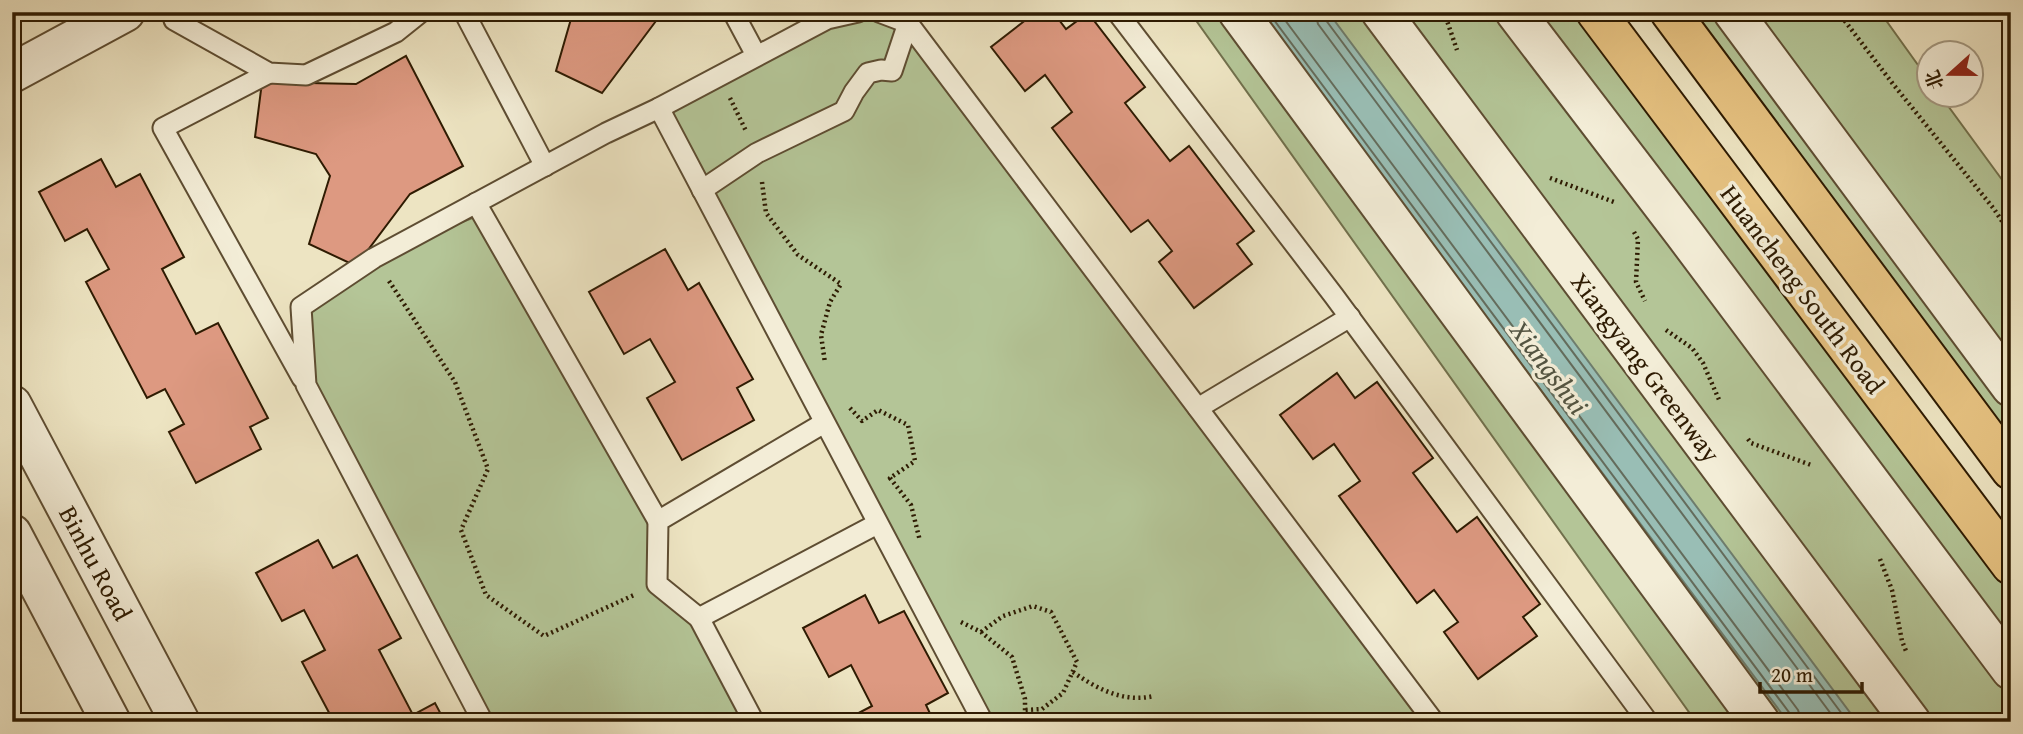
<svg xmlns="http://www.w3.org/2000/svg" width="2023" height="734" viewBox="0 0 2023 734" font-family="'Gentium Book Plus','Noto Serif SC',serif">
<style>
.green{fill:#b4c597;stroke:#71704c;stroke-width:2}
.water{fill:#99beb5;stroke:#6e7d6d;stroke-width:2}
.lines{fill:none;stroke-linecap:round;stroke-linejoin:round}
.shore{stroke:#646c5c;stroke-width:2}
.building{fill:#dd9981;stroke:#2e1b02;stroke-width:2}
.service-casing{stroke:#5e4d32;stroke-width:23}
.minor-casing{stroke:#5e4d32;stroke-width:42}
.tertiary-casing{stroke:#5e4d32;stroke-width:42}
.trunk-casing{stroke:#2e1b02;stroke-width:42}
.path{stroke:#2e1b02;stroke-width:4.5;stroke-dasharray:2 3.5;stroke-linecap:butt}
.service{stroke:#f3edd7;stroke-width:19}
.minor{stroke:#f3edd7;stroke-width:38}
.tertiary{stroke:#f3edd7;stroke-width:38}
.trunk{stroke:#e6c281;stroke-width:38}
.labels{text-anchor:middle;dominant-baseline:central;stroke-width:7;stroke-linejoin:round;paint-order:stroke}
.street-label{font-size:26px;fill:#2e1b02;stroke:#f3edd7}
.water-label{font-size:28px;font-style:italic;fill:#535441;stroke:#f3edd7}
</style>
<rect width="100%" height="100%" fill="#ede4c2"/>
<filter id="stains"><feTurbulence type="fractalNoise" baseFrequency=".00286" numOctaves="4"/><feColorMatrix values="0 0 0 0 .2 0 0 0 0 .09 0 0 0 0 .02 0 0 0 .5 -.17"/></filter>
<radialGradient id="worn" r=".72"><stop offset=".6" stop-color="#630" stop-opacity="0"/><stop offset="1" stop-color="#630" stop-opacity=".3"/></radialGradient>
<g class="green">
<path d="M858 12H876L905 30 1434 722H983L659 108Z"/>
<path d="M1190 12H1596L2011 565V722H1696Z"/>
<path d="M1670 12H1880L1928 79V94L1940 95 2011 192V470Z"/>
<path d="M482 214 658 521 657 584 699 618 754 722H483L306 385 301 307 374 258Z"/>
</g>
<path class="water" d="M1259 12H1328L1857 722H1788Z"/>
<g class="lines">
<g class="shore">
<path d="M1268 12 1791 715 1793 722"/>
<path d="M1279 12 1798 710 1802 722"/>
<path d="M1315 12 1318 24 1837 722"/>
<path d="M1323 12 1325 19 1848 722"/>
</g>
</g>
<g class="building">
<path d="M573 12H673L656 21 602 93 556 71Z"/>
<path d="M1036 12H1053L1066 29 1088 13 1145 87 1125 103 1170 161 1189 146 1254 231 1237 244 1252 264 1194 308 1159 262 1172 251 1148 220 1131 232 1052 128 1072 112 1045 75 1025 91 991 47Z"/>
<path d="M406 56 463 166 410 194 356 266 309 244 330 176 316 154 255 137 262 82 356 84Z"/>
<path d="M101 159 116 187 140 174 184 257 162 269 196 334 218 323 268 418 250 427 261 449 196 483 169 432 184 424 165 389 147 398 86 282 109 269 87 229 65 241 39 192Z"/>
<path d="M665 249 688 290 699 283 753 379 737 388 754 420 682 460 647 398 675 382 650 339 624 354 589 292Z"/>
<path d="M1337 373 1355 398 1377 382 1433 458 1413 473 1457 532 1477 517 1540 604 1523 617 1537 636 1478 679 1444 632 1458 622 1434 590 1417 603 1339 496 1360 481 1334 444 1313 459 1280 415Z"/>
<path d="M318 540 333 568 357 555 401 638 379 650 413 715 435 703 445 722H334L302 662 325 650 304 610 282 621 256 573Z"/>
<path d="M865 595 879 623 904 611 948 693 926 705 934 722H851L849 718 872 706 851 665 829 677 803 628Z"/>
</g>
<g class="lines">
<defs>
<g id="service">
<path d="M464 12 545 166"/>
<path d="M733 12 756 55"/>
<path d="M879 12 908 23 1434 722"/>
<path d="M1117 12 1334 296 1648 722"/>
<path d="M174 20 269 73 306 75 396 32 421 12"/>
<path d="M269 73 163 128 302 378"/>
<path d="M659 108 983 722"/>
<path d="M702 190 757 153 844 111 854 92 868 73 881 70 892 71 908 23"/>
<path d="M476 203 658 521"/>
<path d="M1198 408 1350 317"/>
<path d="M824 423 658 521 657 584 699 618 877 524"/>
<path d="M699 618 754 722"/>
<path d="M483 722 306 385 301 307 374 258 606 133 659 108 827 19 858 12"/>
</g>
<g id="minor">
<path d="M1238 12 1760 722"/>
<path d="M1381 12 1911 722"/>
</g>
<g id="tertiary">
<path d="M1515 12 1683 232 2011 670"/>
<path d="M1733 12 2011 387"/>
<path d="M12 73 125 12"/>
<path d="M12 405 180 722"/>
<path d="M12 534 111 722"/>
</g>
<g id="trunk">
<path d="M1596 12 2011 565"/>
<path d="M1670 12 2011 470"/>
</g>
</defs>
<use href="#service" class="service-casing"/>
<use href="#minor" class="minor-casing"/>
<use href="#tertiary" class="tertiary-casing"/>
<use href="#trunk" class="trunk-casing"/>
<g class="path">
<path d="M1444 12 1457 50"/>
<path d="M1838 12 1893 84 1994 209 2011 235"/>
<path d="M730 98 746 131"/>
<path d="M1550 178 1614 202"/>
<path d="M762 182 766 213 798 255 841 284 830 302 821 335 825 363"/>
<path d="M1634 232 1638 239 1636 282 1645 301"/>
<path d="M389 281 455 382 488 469 461 530 486 595 544 636 634 595"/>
<path d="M1666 330 1692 348 1703 363 1720 402"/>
<path d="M850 408 862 421 878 410 908 425 915 461 890 478 911 505 920 541"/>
<path d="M1748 439 1751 443 1811 465"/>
<path d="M1880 559 1892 590 1902 641 1906 651"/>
<path d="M961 622 981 632 1012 657 1025 699V722"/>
<path d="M981 632 1003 616 1033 606 1051 612 1077 662 1063 693 1042 709 1025 710"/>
<path d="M1073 672C1097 689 1124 703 1154 696"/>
</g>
<use href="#service" class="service"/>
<use href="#minor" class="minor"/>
<use href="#tertiary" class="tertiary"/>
<use href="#trunk" class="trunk"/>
</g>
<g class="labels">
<g class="street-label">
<text transform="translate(1803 289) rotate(53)">Huancheng South Road</text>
<text transform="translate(1646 367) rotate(53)">Xiangyang Greenway</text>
<text transform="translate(96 563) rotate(62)">Binhu Road</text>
</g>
<g class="water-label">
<text transform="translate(1550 367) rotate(53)">Xiangshui</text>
</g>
</g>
<rect width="2023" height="734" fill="none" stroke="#ede4c2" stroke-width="42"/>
<rect x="14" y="14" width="1995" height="706" fill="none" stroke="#2e1b02" stroke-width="3.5"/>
<rect x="21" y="21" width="1981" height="692" fill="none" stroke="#2e1b02" stroke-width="2"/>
<g transform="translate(1950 74) rotate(249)"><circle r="33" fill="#f3edd7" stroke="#a49982" stroke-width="2"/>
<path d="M0-5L12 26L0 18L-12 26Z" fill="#8f2418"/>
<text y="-10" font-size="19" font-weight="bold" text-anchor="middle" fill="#2e1b02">北</text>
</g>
<path d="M1760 682v10h102v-10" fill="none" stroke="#2e1b02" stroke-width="3.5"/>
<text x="1771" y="682" font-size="21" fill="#2e1b02" stroke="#f3edd7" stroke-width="5" paint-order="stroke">20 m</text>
<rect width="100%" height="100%" filter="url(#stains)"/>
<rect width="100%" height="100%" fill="url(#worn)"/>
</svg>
